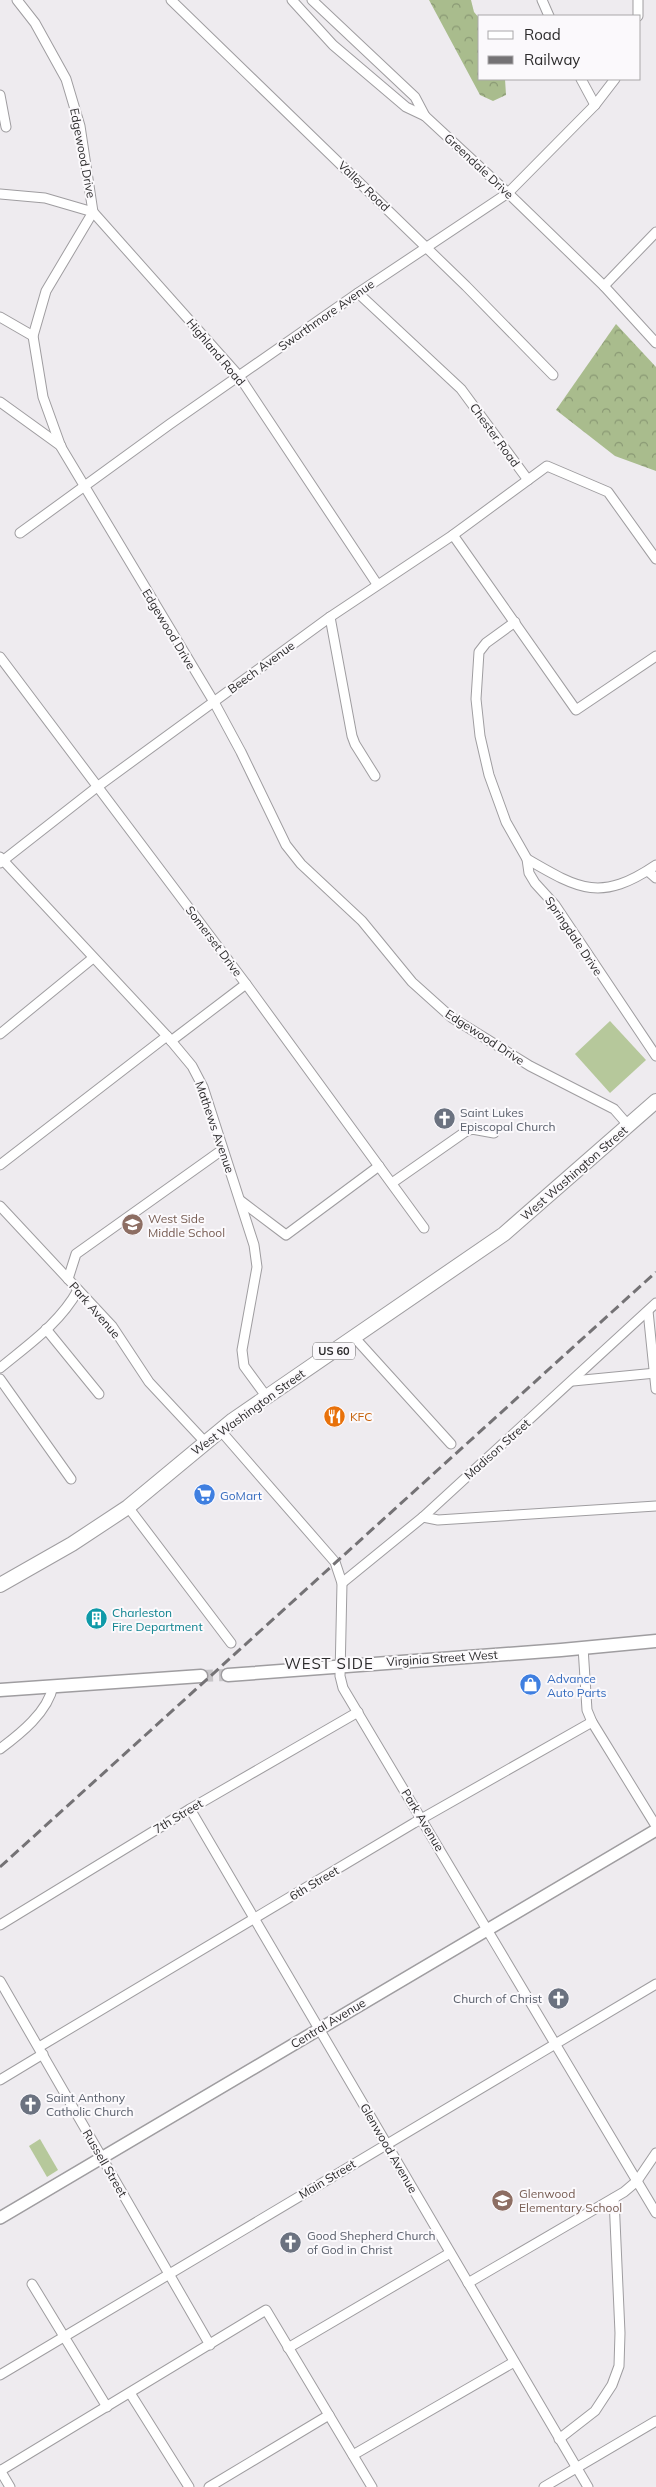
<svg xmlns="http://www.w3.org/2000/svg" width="656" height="2487" viewBox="0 0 656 2487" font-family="Mulish,sans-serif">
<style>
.forest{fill:url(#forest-crowns)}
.park{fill:#b6c89b}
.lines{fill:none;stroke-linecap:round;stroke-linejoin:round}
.secondary-tunnel{stroke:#c7c5c8;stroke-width:12;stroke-dasharray:12 6;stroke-linecap:butt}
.minor-casing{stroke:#9f9da0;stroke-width:11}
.tertiary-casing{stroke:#9f9da0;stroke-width:14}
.secondary-casing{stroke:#9f9da0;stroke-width:15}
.primary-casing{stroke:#9f9da0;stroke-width:16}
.minor{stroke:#fff;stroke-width:9}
.tertiary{stroke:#fff;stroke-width:11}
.secondary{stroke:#fff;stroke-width:12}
.primary{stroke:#fff;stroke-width:14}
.rail{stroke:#747275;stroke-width:3;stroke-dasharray:10 5;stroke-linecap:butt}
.labels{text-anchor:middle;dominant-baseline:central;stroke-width:4;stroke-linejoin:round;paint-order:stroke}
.shield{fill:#fbf9fc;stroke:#6b6a6b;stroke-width:1}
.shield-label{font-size:11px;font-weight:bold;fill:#2d2c2d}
.street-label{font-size:12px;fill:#2d2c2d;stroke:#fbf9fc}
.worship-label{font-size:12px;fill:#5b616d;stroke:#fbf9fc;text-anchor:start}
.education-label{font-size:12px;fill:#785e54;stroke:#fbf9fc;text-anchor:start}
.food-label{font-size:12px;fill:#c56008;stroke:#fbf9fc;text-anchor:start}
.shop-label{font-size:12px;fill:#366cbe;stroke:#fbf9fc;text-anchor:start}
.culture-label{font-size:12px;fill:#0d838f;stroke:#fbf9fc;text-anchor:start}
.quarter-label{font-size:15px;letter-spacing:1px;fill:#2d2c2d;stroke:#fbf9fc}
</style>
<defs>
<pattern id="forest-crowns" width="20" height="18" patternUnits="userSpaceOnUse" patternTransform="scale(1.25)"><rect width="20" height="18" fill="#a9bc8d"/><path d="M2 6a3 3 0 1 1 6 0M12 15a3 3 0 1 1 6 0" fill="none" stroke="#8a9974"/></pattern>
</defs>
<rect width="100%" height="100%" fill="#eeebef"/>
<g class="forest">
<path d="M429 0H471L474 12 480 19V79H505L506 95 493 101 480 95Z"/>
<path d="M616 324 656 367V471L615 456 556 410Z"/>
</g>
<g class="park">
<path d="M610 1021 646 1060 610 1093 575 1054Z"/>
<path d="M40 2139 58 2170 47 2177 29 2146Z"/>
</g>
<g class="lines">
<path class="secondary-tunnel" d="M201 1676 228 1675"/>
<defs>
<g id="minor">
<path d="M17 0 35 23 66 79 80 126 93 212 46 291 33 336 43 397 61 447 214 702 241 752 286 845 301 864 362 921 412 982 451 1017 530 1066 614 1109 628 1125"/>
<path d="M171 0 466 286 553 375"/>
<path d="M292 0 333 45 406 107 425 116 508 193 604 286 656 343"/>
<path d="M312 0 415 97 425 116"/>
<path d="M542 0 549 16"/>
<path d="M638 16V0"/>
<path d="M581 79 595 105"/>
<path d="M0 95 6 127"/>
<path d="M0 194 45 198 93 212 239 376 377 584"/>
<path d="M604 286 656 232"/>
<path d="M358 293 461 389 528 480"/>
<path d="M0 317 33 336"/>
<path d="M0 402 61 446"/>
<path d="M20 533 170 424 358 293 508 193 595 105 615 79"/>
<path d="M453 535 576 710 656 656"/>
<path d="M330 617 352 736 355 744 375 776"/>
<path d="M515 622 486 643 479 652 476 699 480 736 489 775 506 822 527 859 529 873 535 883 555 905 656 1056"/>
<path d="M0 657 246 984 424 1228"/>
<path d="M0 857 167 1036 192 1066 203 1087 254 1245 257 1267 242 1350 244 1366 266 1396"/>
<path d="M527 859C580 890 601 902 656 865"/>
<path d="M0 863 97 787 330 617 453 535 547 466 608 492 656 559"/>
<path d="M648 871 656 878"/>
<path d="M0 1034 93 958"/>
<path d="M171 1041 246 984"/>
<path d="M0 1165 167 1036"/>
<path d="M392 1183 465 1132 472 1129 494 1133"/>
<path d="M241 1201 286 1235 379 1166"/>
<path d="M0 1206 112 1326 149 1382 205 1442"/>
<path d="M68 1279 76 1254 222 1150"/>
<path d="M648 1311 656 1389"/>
<path d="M46 1329 99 1394"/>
<path d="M354 1337 451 1444"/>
<path d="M0 1368C29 1344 60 1323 78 1290"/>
<path d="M0 1379 71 1479"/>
<path d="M573 1381 656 1373"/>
<path d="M220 1430 335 1562 342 1583 340 1676 343 1688 656 2213"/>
<path d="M128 1507 231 1643"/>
<path d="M423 1517 438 1520 656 1506"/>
<path d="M342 1583 423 1517 656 1303"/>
<path d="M583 1647 587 1710 592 1722 656 1826"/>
<path d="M0 1749C20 1734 48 1712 53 1686"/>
<path d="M190 1809 588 2487"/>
<path d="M0 1925 190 1809 358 1712"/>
<path d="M0 1981 210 2345"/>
<path d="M39 2047 414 1823 592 1722"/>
<path d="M0 2080 43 2054"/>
<path d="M468 2283 624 2192 637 2181 656 2153"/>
<path d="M32 2284 107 2407"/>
<path d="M288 2348 450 2253"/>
<path d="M0 2375 656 1984"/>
<path d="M130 2393 189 2487"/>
<path d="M559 2439 595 2411 612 2385 619 2366 620 2333 614 2198"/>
<path d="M353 2455 514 2362"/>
<path d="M0 2470 10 2487"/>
<path d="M0 2471 266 2310 372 2487"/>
<path d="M209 2487 329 2415"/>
<path d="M544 2487 656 2421"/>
</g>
<path id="tertiary" d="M0 2218 656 1830"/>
<g id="secondary">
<path d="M228 1675 561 1650 656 1641"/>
<path d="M0 1690 201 1676"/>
</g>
<path id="primary" d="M0 1585 72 1544 128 1507 233 1420 504 1234 656 1101"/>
</defs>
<use href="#minor" class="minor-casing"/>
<use href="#tertiary" class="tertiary-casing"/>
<use href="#secondary" class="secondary-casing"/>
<use href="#primary" class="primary-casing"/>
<use href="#minor" class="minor"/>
<use href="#tertiary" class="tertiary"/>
<use href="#secondary" class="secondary"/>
<use href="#primary" class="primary"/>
<path class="rail" d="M0 1867 656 1272"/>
</g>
<defs>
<symbol id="church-disc" viewBox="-11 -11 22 22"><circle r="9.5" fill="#6b7280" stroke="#fbf9fc"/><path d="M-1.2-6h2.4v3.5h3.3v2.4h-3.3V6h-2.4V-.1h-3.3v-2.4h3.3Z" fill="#fff"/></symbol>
<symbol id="school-disc" viewBox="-11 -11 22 22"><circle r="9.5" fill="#8d6e63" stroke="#fbf9fc"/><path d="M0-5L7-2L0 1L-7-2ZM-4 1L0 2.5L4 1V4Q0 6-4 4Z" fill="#fff"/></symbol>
<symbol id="restaurant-disc" viewBox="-11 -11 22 22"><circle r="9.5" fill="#e8710a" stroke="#fbf9fc"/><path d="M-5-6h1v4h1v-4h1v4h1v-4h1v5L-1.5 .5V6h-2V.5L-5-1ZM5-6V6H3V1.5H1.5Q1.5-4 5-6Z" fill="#fff"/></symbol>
<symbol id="supermarket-disc" viewBox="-11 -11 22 22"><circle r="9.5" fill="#3f7fe0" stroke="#fbf9fc"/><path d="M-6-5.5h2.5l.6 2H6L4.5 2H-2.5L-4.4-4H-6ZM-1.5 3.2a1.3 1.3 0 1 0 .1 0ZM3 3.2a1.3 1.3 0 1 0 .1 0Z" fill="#fff"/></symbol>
<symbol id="building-disc" viewBox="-11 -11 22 22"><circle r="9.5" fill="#0f9aa8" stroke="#fbf9fc"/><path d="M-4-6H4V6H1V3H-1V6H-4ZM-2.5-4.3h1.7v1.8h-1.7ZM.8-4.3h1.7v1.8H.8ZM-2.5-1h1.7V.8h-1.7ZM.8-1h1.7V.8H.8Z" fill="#fff"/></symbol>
<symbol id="shop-disc" viewBox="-11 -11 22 22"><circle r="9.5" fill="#3f7fe0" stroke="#fbf9fc"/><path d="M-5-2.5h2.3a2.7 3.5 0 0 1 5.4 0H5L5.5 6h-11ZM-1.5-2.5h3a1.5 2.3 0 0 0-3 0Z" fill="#fff"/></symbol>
</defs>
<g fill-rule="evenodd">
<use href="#church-disc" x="432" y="1106" width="25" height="25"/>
<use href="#school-disc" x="120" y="1212" width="25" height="25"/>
<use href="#restaurant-disc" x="322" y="1404" width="25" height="25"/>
<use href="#supermarket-disc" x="192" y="1482" width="25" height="25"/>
<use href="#building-disc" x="84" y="1606" width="25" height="25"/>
<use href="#shop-disc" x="518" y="1672" width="25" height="25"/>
<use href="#church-disc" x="546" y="1986" width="25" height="25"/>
<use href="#church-disc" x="18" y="2092" width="25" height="25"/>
<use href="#school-disc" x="490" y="2188" width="25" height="25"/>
<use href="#church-disc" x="278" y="2230" width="25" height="25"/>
</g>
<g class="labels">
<rect class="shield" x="313" y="1342.5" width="42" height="17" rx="4"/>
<g class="shield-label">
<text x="334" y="1351">US 60</text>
</g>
<g class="street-label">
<text transform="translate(83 153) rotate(79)">Edgewood Drive</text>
<text transform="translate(479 166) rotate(43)">Greendale Drive</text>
<text transform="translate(364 186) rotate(44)">Valley Road</text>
<text transform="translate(326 315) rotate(-35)">Swarthmore Avenue</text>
<text transform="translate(216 352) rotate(50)">Highland Road</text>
<text transform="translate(495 435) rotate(54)">Chester Road</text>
<text transform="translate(169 629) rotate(59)">Edgewood Drive</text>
<text transform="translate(261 667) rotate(-36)">Beech Avenue</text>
<text transform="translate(574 936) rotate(56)">Springdale Drive</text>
<text transform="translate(214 941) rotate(53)">Somerset Drive</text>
<text transform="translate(485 1037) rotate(33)">Edgewood Drive</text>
<text transform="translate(215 1127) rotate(71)">Mathews Avenue</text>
<text transform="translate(574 1173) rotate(-41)">West Washington Street</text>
<text transform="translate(95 1310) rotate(49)">Park Avenue</text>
<text transform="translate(248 1412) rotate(-36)">West Washington Street</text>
<text transform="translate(497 1449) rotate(-42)">Madison Street</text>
<text transform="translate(442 1658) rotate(-4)">Virginia Street West</text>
<text transform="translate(178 1816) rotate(-31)">7th Street</text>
<text transform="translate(423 1820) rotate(59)">Park Avenue</text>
<text transform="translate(314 1883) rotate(-31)">6th Street</text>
<text transform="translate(328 2023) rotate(-31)">Central Avenue</text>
<text transform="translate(389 2148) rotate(60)">Glenwood Avenue</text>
<text transform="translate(105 2163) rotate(60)">Russell Street</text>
<text transform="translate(327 2179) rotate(-31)">Main Street</text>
</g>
<g class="worship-label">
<text x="460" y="1112">Saint Lukes<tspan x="460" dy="14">Episcopal Church</tspan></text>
<text x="542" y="1998" text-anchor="end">Church of Christ</text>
<text x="46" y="2097">Saint Anthony<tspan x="46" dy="14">Catholic Church</tspan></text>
<text x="307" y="2235">Good Shepherd Church<tspan x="307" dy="14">of God in Christ</tspan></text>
</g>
<g class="education-label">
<text x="148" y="1218">West Side<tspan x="148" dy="14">Middle School</tspan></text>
<text x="519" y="2193">Glenwood<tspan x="519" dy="14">Elementary School</tspan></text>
</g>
<g class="food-label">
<text x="350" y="1416">KFC</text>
</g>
<g class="shop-label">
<text x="220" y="1495">GoMart</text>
<text x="547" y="1678">Advance<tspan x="547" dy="14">Auto Parts</tspan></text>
</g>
<g class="culture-label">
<text x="112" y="1612">Charleston<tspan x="112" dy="14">Fire Department</tspan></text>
</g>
<g class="quarter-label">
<text x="329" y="1663">WEST SIDE</text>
</g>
</g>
<rect x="478" y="15" width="162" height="65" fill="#fbf9fc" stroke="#a9a7a9"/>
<rect x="488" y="31" width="25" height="8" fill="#ffffff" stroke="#a9a7a9"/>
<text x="524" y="40" font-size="15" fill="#2d2c2d">Road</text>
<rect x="488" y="56" width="25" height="8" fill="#747275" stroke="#a9a7a9"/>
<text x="524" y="65" font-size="15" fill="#2d2c2d">Railway</text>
</svg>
